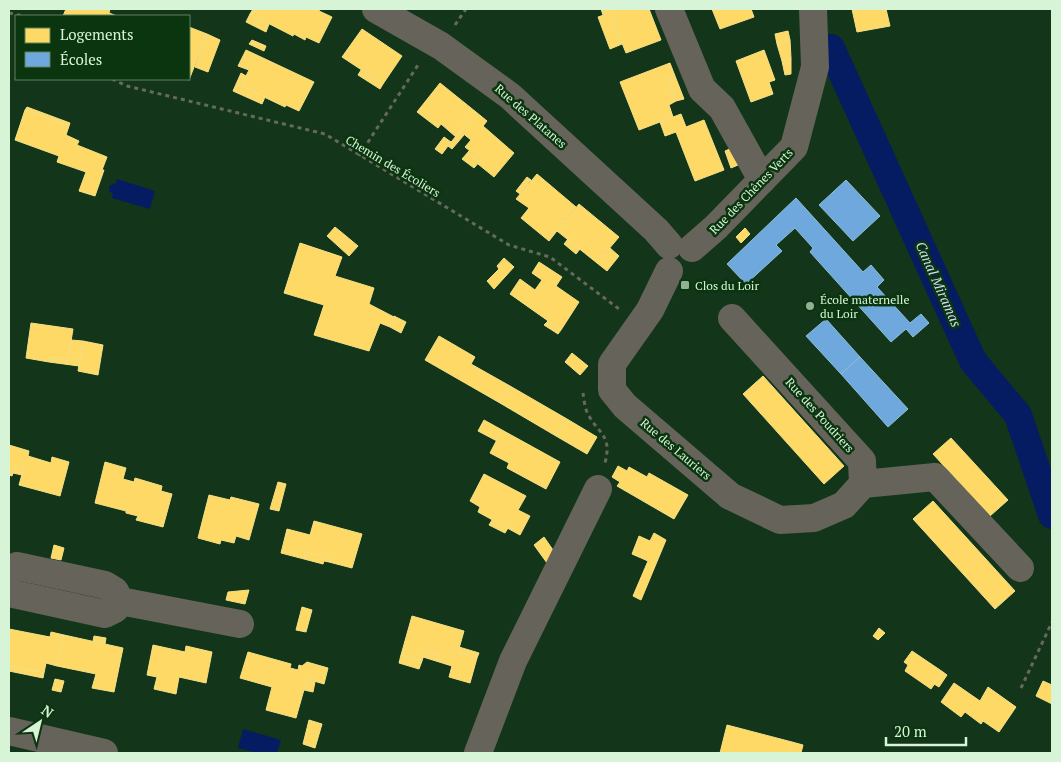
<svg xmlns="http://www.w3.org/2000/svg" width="1061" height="762" viewBox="0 0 1061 762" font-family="'PT Serif',serif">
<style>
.water{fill:#051c62}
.homes{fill:#ffd966;stroke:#f3e188}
.schools{fill:#6fa8dc;stroke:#8ebfda}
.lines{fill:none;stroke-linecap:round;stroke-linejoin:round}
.canal{stroke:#051c62;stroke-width:28}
.path{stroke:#67695f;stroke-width:3;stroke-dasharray:4 4;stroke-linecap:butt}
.minor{stroke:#66635a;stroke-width:28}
.poi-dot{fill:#92b194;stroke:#0a350f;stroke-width:2}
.labels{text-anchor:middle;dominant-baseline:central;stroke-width:5;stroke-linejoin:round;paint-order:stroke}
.street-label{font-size:12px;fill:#d7f4d7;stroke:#0a350f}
.poi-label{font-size:12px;fill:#d7f4d7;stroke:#0a350f;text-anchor:start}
.water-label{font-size:14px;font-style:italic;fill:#cfdaf1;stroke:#0a350f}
</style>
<rect width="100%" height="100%" fill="#133519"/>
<g class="water">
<path d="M117 179 155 191 150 209 112 198 113 194 109 191V186L116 183Z"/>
<path d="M243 729 281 740 277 753H258L238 748Z"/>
</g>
<g class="homes">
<path d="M66 9H110L109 13 117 16H63Z"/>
<path d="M253 9H320L319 11 332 17 319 43 306 37 305 40 294 34 293 36 250 14Z"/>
<path d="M601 9H649L661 40 626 53 610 13 603 15Z"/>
<path d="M712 9H751L754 17 720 29Z"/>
<path d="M852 9H886L890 26 857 32Z"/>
<path d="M610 13 622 44 610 49 598 17Z"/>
<path d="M250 14 269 24 266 32 246 22Z"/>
<path d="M189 27 207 34 189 80 186 79H189Z"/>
<path d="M362 29 402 56 383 84 342 57Z"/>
<path d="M788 31 790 40 777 44 775 34Z"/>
<path d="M207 34 220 40 208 72 195 67Z"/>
<path d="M252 40 266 46 264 51 249 44Z"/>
<path d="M790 40 791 58 782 61 777 44Z"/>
<path d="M246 50 314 82 299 111 286 105 285 107 241 86 249 70 238 66Z"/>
<path d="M764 50 775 80 769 82 773 94 751 102 736 61Z"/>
<path d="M791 58V74L785 75 782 61Z"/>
<path d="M670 63 675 76 668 79 676 101 669 105 673 117 639 130 620 82Z"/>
<path d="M361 70 383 84 380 89 358 75Z"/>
<path d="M241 73 246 76 241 86 265 97 262 104 233 91Z"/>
<path d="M675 76 684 99 676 101 668 79Z"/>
<path d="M440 83 476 112 456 137 441 124 438 128 417 112Z"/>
<path d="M27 107 70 123 69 126 25 110Z"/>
<path d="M25 110 69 126 66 135 79 141 77 145 107 157 102 170H104L95 196 79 191 86 172 57 162 59 156 15 140Z"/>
<path d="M476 112 487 121 483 126 514 153 494 177 478 164 481 160 465 147 471 140 460 131Z"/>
<path d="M681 114 686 127 704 120 724 170 695 181 676 132 665 136 660 122Z"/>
<path d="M460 131 464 135 452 149 448 146Z"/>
<path d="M444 137 451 142 442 154 435 149Z"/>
<path d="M732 148 738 165 731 168 725 151Z"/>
<path d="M469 151 481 160 474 168 462 159Z"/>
<path d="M537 174 576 207 549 241 521 218 529 208 516 199Z"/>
<path d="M527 177 531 180 520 194 516 191Z"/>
<path d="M579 204 619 237 597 263 557 231Z"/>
<path d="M335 227 346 236 338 246 327 236Z"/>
<path d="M745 228 750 234 741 243 736 237Z"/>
<path d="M346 236 358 246 349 256 338 246Z"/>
<path d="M568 239 580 249 576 254 564 244Z"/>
<path d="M300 243 342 257 335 276 374 288 369 304 394 317 390 327 380 323 369 351 314 335 324 305 284 293Z"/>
<path d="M610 248 619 256 607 271 597 263Z"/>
<path d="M504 258 514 267 494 289 487 281 499 269 497 266Z"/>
<path d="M539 262 562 277 556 286 579 302 561 330 510 294 520 279 535 290 542 280 532 273Z"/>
<path d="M394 316 406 322 401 333 390 327Z"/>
<path d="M548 321 561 330 558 334 544 325Z"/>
<path d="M31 323 73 329 68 360 50 357 49 362 26 358Z"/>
<path d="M439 336 475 357 471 364 510 386 500 403 425 360Z"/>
<path d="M71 340 83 341 79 366 49 362 50 357 68 360Z"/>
<path d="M83 341 103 345 98 375 78 371Z"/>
<path d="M572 353 588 366 580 375 565 362Z"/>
<path d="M763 376 844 466 824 484 743 394Z"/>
<path d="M510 386 567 419 556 436 500 403Z"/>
<path d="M567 419 597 437 587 454 556 436Z"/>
<path d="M484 420 502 430 497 441 478 431Z"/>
<path d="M502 430 560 462 546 489 507 468 509 463 490 453Z"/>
<path d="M951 438 1008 500 990 516 933 454Z"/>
<path d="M9 445 29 451 28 456 51 463 52 457 69 462 60 496 19 485 24 467 16 465 12 476 9 475Z"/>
<path d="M105 462 126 468 123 479 134 482 135 478 162 486 161 491 172 494 163 527 136 520 138 516 126 513V511L95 503Z"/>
<path d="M16 465 24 467 22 475 13 473Z"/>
<path d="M618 466 627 471 629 467 647 477 649 473 688 495 674 519 617 486 620 482 612 477Z"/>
<path d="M484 474 526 496 518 510 530 516 520 535 478 512 480 507 470 501Z"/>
<path d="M278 482 286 484 279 511 270 509Z"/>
<path d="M209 495 230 500 231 497 259 504 249 540 236 536 234 543 221 540 220 544 198 538Z"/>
<path d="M933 501 1015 591 995 609 913 519Z"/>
<path d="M492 520 508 528 505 533 489 525Z"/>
<path d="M314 521 362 534 352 568 329 562 330 559 306 552 304 559 281 553 287 529 310 535Z"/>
<path d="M654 533 666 540 641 600 633 596 648 561 632 554 639 536 650 541Z"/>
<path d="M544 537 553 550 547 563 534 545Z"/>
<path d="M54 545 64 548 61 560 51 558Z"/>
<path d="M306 552 330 559 329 562 324 561 323 564 304 559Z"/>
<path d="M249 590 245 604 226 600 228 592Z"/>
<path d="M302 607 312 610 306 632 296 630Z"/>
<path d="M412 616 464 631 458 652 477 658 470 683 449 677 452 666 436 661 438 655 425 651 422 661 401 655Z"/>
<path d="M879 628 885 633 878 640 873 636Z"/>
<path d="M9 629 50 637 51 632 64 635 57 666 46 663 44 673 9 666Z"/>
<path d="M64 635 123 648 114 692 92 688 96 674 57 666Z"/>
<path d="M94 636 106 638 105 644 93 641Z"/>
<path d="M153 645 185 652 186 646 212 652 206 683 179 677 176 694 154 689 157 677 147 675Z"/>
<path d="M459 647 479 653 477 658 458 652Z"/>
<path d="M425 651 438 655 436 661 423 657Z"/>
<path d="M912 651 943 672 931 689 905 671 908 665 904 662Z"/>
<path d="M248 652 291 664 290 668 298 670 299 665 302 666 307 662 328 668 324 684 307 679 296 718 266 710 272 687 240 678Z"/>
<path d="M401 655 422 661 419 669 399 663Z"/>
<path d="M9 666 44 673 43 678 9 671Z"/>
<path d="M943 672 947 675 939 687 934 684Z"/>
<path d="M55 679 64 681 61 692 52 690Z"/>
<path d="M307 679 315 682 313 692 304 690Z"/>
<path d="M1043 681 1052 685V704L1036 696Z"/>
<path d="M954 683 980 701 988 687 1016 707 999 732 983 721 981 724 965 712 961 717 941 702Z"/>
<path d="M309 720 322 724 315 748 303 744Z"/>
<path d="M727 725 792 742 789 753H720Z"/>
<path d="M792 742 803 745 801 753H789Z"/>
</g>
<g class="schools">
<path d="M846 180 880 216 853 241 819 205Z"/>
<path d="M796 198 863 272 871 265 884 280 877 287 910 323 921 314 929 323 913 337 906 329 891 342 810 252 813 248 795 228 776 245 782 251 746 284 727 264Z"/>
<path d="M826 319 860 357 841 374 806 336Z"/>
<path d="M860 357 908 409 888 427 841 374Z"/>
</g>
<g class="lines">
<path class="canal" d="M831 48 973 361 1018 415 1052 515"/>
<g class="path">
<path d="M9 13 23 16"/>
<path d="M455 25 466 9"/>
<path d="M112 79 127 86 325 134 509 245 550 257 619 309"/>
<path d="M359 156 418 65"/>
<path d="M583 393C584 400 585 410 589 416 600 435 612 436 605 463"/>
<path d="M1021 688 1052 622"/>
</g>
<g class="minor">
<path d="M376 9 441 46 510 96 656 230 669 245"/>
<path d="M669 9 702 89 722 108 762 180"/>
<path d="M692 248 716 227 794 147 815 67 813 9"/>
<path d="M669 271 650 310 612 364V390L625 406 730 496 780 520 814 518 844 505 863 484"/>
<path d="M732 318 862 461 863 484 935 477 1020 568"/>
<path d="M9 570 17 566 105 585 115 591 120 601 240 624"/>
<path d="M9 593 105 614 115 609 120 601"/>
<path d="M9 731 104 753"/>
<path d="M478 753 513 661 598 489"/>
</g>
</g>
<g class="poi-dot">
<rect x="680" y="280" width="10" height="10" rx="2.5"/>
<circle cx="810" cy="306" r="5"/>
</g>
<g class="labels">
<g class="street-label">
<text transform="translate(531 116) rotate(41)">Rue des Platanes</text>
<text transform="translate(393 166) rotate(31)">Chemin des Écoliers</text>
<text transform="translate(751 191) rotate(-46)">Rue des Chênes Verts</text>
<text transform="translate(820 415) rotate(48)">Rue des Poudriers</text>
<text transform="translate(676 449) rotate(40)">Rue des Lauriers</text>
</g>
<g class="poi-label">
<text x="695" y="285">Clos du Loir</text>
<text x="820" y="299">École maternelle<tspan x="820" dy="14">du Loir</tspan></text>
</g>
<g class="water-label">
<text transform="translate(939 284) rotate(66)">Canal Miramas</text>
</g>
</g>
<rect width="1061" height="762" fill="none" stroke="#d7f4d7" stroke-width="20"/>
<rect x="15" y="15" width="175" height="65" fill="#0a350f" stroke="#5c815f"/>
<rect x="25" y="28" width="25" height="15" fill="#ffd966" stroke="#5c815f"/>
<text x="60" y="40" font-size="15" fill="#d7f4d7">Logements</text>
<rect x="25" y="52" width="25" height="15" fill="#6fa8dc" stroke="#5c815f"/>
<text x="60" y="65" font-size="15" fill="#d7f4d7">Écoles</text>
<g transform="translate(40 722) rotate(35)" stroke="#0a350f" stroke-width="4" paint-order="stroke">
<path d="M0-4L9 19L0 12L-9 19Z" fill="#d7f4d7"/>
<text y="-8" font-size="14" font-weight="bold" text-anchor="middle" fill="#d7f4d7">N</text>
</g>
<path d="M886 737v8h80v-8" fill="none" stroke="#d7f4d7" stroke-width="2.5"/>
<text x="894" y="737" font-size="15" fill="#d7f4d7" stroke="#0a350f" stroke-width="4" paint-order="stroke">20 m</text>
</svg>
